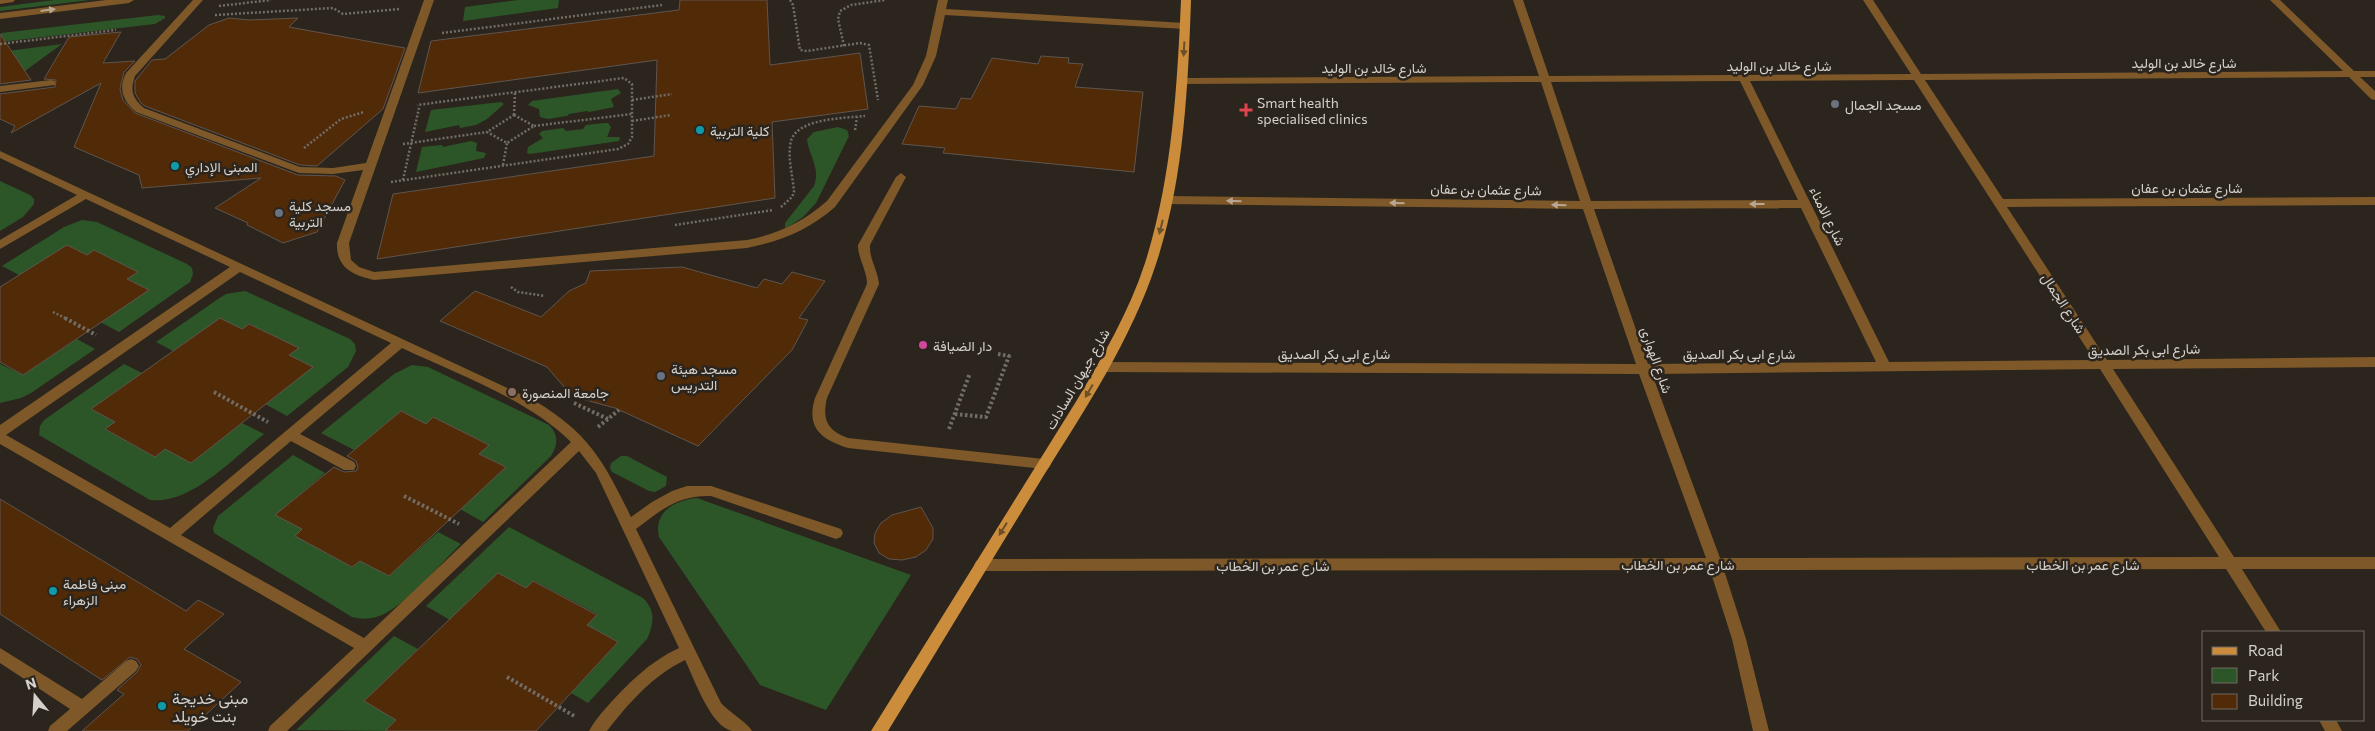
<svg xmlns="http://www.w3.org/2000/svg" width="2375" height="731" viewBox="0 0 2375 731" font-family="Commissioner,Vazirmatn,sans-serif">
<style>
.green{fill:#2c5628}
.building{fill:#512a08;stroke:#5f554e}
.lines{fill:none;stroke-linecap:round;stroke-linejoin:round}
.path-far1{stroke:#726d67;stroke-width:2.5;stroke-dasharray:2 2;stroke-linecap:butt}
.path{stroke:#726d67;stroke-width:4;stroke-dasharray:2.5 2.5;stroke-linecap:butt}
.minor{fill:#7e5828;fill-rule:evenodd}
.major{fill:#cb8d3b;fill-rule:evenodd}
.oneway{fill:#b6a692}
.oneway2{fill:#6b4f29}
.worship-dot{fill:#6b7280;stroke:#2b251d;stroke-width:2}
.health-dot{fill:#e0444e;stroke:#2b251d;stroke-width:2}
.culture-dot{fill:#0f9aa8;stroke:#2b251d;stroke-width:2}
.hotel-dot{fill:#d1479c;stroke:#2b251d;stroke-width:2}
.education-dot{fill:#8d6e63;stroke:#2b251d;stroke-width:2}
.labels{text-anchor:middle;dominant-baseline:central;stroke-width:5;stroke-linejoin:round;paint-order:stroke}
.street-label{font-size:14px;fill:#d4d0cb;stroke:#2b251d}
.poi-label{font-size:14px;fill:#d4d0cb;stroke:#2b251d;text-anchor:start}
.near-poi-label{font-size:16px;fill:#d4d0cb;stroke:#2b251d;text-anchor:start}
</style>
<rect width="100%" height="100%" fill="#2b251d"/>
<g class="green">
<path d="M54 0H90L0 11V7Z"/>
<path d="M518 0H559L558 8 463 21 465 7Z"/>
<path d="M158 15 165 16V18L155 24 0 42 1 33Z"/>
<path d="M62 44 7 84 0 83 18 71 21 66 19 62 12 61 0 52Z"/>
<path d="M618 89 621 93 611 99 614 107 589 112 587 111 569 114 567 116 548 119 540 117 539 109 528 105 532 101Z"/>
<path d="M501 102 504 104 487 119 476 125 460 128 459 125 425 132 431 110Z"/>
<path d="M604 123H608L611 127 607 137H620L619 141 530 154 527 153 528 147 543 138 539 134 542 131 563 128 566 131 583 129 586 125Z"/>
<path d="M838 127 847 130 849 136 816 203 803 217 785 229V223L814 186C821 169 809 156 807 139L814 132Z"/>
<path d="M471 141 477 143 476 151 486 153 484 158 416 172 422 147 442 145 443 147Z"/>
<path d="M0 181 30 195 34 199V204L23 217 0 231Z"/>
<path d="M82 220 97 222 187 264 192 268 193 274 190 282 119 332 100 322 148 290 127 279 137 272 94 250 87 255 19 275 2 266 64 227Z"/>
<path d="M245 291 350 339 355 344 356 351 348 367 287 416 265 404 289 355 298 348 250 324 242 329 173 351 156 342 218 299 226 294Z"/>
<path d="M77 339 95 349 31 393 21 398 0 403V364L23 375Z"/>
<path d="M124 364 142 373 91 409 115 422 106 430 155 457 165 449 191 463 242 423 264 434C233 458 191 505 150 500L39 435 40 426 44 420Z"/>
<path d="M412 365 428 367 549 425C559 436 558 444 551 456L483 522 460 509 506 467 479 454 488 444 433 418 426 424 401 411 354 450 321 433 394 374Z"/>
<path d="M293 455 325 473 276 515 302 529 296 536 352 567 360 561 389 576 438 532 461 544C442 562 408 602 386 613 375 619 364 620 352 617L214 533 213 528 218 516Z"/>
<path d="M621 456H627L667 477 666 486 655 492 649 491 612 472 610 468 611 463Z"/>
<path d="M697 498 911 575 826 710 760 685 659 537C653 512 675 500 697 498Z"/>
<path d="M509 527 643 598C656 611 654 624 647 639L588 703 571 693 618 642 587 625 597 614 534 581 526 588 498 573 450 620 426 606Z"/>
<path d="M394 636 418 649 365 701 396 720 388 727 394 731 296 730Z"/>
</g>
<g class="building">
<path d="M680 0H767L770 65 860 53 868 109 772 122 775 198 377 259 393 194 654 156 657 60 418 93 431 41 679 10Z"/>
<path d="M229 18 249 20 298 18 289 27 405 48 383 109 317 166 300 165 145 106 141 103 135 93V81L152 60 165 59 209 25Z"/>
<path d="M121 32 103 63 135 61 124 72 120 89 123 100 135 113 298 175 336 176 345 180 317 232 283 243 247 225 248 223 215 208 261 178 142 188 139 175 74 147 101 83 11 133 15 126 0 119V94L55 87 56 80 44 79 69 37Z"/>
<path d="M0 34 31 80 0 84Z"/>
<path d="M1041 56 1069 58 1068 63 1083 64 1075 87 1143 92 1134 172 943 153 945 148 902 144 919 106 956 109 961 98 971 99 992 58 1038 64Z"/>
<path d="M67 245 87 255 94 250 138 272 127 279 149 290 23 375 0 362V287Z"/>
<path d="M682 267 757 288 764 279 782 284 792 272 825 281 799 318 808 320 792 350 698 446 615 408 582 399 565 388 547 367 440 321 475 291 541 317 569 291 586 283 590 271Z"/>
<path d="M220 318 242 329 249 324 299 348 289 355 313 367 191 463 165 449 155 457 105 429 115 422 91 409Z"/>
<path d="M401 411 426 424 433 417 489 445 479 454 506 467 389 576 360 561 352 567 295 536 302 529 275 515 334 467 344 472 356 471 358 467 356 461 347 456Z"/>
<path d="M0 499 186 611 198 600 224 614 184 649 241 682 188 731H82L124 694 117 690 137 672 141 665 137 659 130 657 102 680 0 614Z"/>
<path d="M921 507 933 528V539L926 550 916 557 902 560 889 559 879 553 874 543 875 533 881 523 892 515Z"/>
<path d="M498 573 526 588 533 581 597 615 587 625 618 642 536 731H385L396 720 364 701Z"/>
</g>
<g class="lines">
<g class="path-far1">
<path d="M790 0 793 5 800 50 807 51 860 43 869 45 878 100"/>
<path d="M219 6 271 0"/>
<path d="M215 15 333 8 343 14 400 9"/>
<path d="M442 33 662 5"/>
<path d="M0 44 116 30"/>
<path d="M844 46 838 19 840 11 851 5 885 0"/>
<path d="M632 100 672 94"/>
<path d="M514 115 515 92"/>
<path d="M514 115 534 126 507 143 487 132Z"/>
<path d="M632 121 671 115"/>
<path d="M534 126 632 114"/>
<path d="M855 130 857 117"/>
<path d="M403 144 487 132"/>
<path d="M304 148 341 119 364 112"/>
<path d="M503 165 507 143"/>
<path d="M403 180 419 108"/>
<path d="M391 182 618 149 628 144 632 137V84L624 78 417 105"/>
<path d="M781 207 792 197 794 192C793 176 787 157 791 141 797 118 846 118 865 116"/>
<path d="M675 225 773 210"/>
<path d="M511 287 518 292 545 296"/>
<path d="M53 312 67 319"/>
</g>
<g class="path">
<path d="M65 318 96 335"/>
<path d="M214 392 268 422"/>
<path d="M574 403 608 419"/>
<path d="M955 414 986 417 1009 356 998 354"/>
<path d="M598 427 619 410"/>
<path d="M949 429 970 373"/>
<path d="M404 496 459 524"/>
<path d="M507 677 576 717"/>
</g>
<g class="minor">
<path d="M0 0H15L13 2 0 4Z"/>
<path d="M106 0H134L129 3 0 19V13Z"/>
<path d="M193 0H203L135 76C130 90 132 98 144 108L300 167 333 168 366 163 424 0H434L349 243 351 260 359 267 374 272 747 240C778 234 803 222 827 201L913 85 926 56 938 0H948L946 9 1185 23 1190 26 1185 29 945 15 936 56 923 85 835 207C809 230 781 241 747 248L374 280C353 275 336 268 337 243L363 170 333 174 299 173 136 112C123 101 118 89 126 73Z"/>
<path d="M1513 0H1523L1549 76 1911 74 1863 0H1873L1921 74 2343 71 2270 0H2280L2354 71H2375V77H2360L2375 91V100L2371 99 2349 77 1925 80 2003 199 2375 197V205L2007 207 2107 360 2375 357V367L2113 369 2234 557H2375V569H2242L2281 632H2266L2226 569 1724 570 1746 639 1769 731H1753L1732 639 1710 570 981 571 976 569 974 565 976 561 981 559 1706 558 1639 374 1103 372 1097 367 1103 362 1636 364 1583 209 1167 204 1161 200 1167 196 1580 201 1541 82 1183 84 1178 81 1183 78 1539 76ZM1914 80 2094 360 1889 362 1750 81ZM1740 81 1798 200 1591 201 1551 82ZM1801 208 1876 362 1648 364 1594 209ZM2100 369 2219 557 1720 558 1652 374Z"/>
<path d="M51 80 55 81V85L0 92V86Z"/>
<path d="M0 151 535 401C590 434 604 462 631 517L652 502 672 491 687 486H711L841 529 843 533 841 537 836 539 711 496C678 495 661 510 636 529L721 703C729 712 748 723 752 731 746 731 738 731 732 731 710 726 694 678 685 660 652 676 629 703 607 731H589C593 723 599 716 605 709 627 684 649 662 679 648L596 473 579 451 287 731H268L270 726 354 648 0 444V425L230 267 86 199 0 249V240L77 195 0 158ZM240 272 391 343 170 528 6 435ZM402 348C457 374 528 399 571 442L364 638 181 535 291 441 344 470H354L356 466 354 462 300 434Z"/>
<path d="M901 173 906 177 870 245C869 259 878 270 879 284L827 398C822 419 827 431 848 438L1044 459 1049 460 1051 464 1049 468 1044 469 848 448C821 439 806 428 815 398L867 284C867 270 858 259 858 245L896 177Z"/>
<path d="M0 648 82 699 126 661 131 659 136 661 139 666 136 671 67 731H48L50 726 70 709 0 663Z"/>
<path d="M2319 720H2336L2342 731H2325Z"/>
</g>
<path class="major" d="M1181 0H1191C1188 88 1184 180 1156 264 1131 340 1086 408 1044 475 992 560 940 646 888 731H871L1077 400C1103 356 1129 312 1145 263 1172 178 1177 89 1181 0Z"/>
</g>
<defs><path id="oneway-solid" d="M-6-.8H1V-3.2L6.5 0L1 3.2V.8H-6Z" transform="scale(1.25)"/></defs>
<g class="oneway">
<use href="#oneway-solid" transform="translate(48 10) rotate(-7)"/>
<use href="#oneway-solid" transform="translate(1234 201) rotate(-179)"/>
<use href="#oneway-solid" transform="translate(1397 203) rotate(-179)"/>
<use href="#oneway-solid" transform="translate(1757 204) rotate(180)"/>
<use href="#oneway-solid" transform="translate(1559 205) rotate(-179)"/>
</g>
<g class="oneway2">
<use href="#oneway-solid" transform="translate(1184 49) rotate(93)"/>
<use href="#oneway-solid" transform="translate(1161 227) rotate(104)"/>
<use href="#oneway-solid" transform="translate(1089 391) rotate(121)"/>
<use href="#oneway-solid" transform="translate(1003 529) rotate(122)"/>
</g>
<g class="worship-dot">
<circle cx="1835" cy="104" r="5"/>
<circle cx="279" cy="213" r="5"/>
<circle cx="661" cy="376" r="5"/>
</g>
<path class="health-dot" d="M1243.5 102.5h5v5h5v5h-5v5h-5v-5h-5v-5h5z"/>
<g class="culture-dot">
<circle cx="700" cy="130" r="5"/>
<circle cx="175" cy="166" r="5"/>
<circle cx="53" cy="591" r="5"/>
<circle cx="162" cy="706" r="5"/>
</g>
<circle class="hotel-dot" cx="923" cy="345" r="5"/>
<circle class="education-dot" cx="512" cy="392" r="5"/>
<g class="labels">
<g class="street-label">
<text x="2184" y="62">شارع خالد بن الوليد</text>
<text x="1779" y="65">شارع خالد بن الوليد</text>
<text x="1374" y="67">شارع خالد بن الوليد</text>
<text x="2187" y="187">شارع عثمان بن عفان</text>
<text transform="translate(1486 189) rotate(1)">شارع عثمان بن عفان</text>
<text transform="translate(1828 216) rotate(64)">شارع الامناء</text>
<text transform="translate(2064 303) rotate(57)">شارع الجمال</text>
<text transform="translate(2144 349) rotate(-1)">شارع ابى بكر الصديق</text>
<text x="1334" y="353">شارع ابى بكر الصديق</text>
<text x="1739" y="353">شارع ابى بكر الصديق</text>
<text transform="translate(1657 360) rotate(71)">شارع الهوارى</text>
<text transform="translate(1077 379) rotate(-60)">شارع جيهان السادات</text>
<text x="1678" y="564">شارع عمر بن الخطاب</text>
<text x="2083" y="564">شارع عمر بن الخطاب</text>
<text x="1273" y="565">شارع عمر بن الخطاب</text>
</g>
<g class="poi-label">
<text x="1257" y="102">Smart health<tspan x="1257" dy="16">specialised clinics</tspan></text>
<text x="1845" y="104">مسجد الجمال</text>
<text x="710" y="130">كلية التربية</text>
<text x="185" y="166">المبنى الإداري</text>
<text x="289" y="205">مسجد كلية<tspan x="289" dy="16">التربية</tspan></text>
<text x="933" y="345">دار الضيافة</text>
<text x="671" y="368">مسجد هيئة<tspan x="671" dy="16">التدريس</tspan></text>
<text x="522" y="392">جامعة المنصورة</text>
<text x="63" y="583">مبنى فاطمة<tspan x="63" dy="16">الزهراء</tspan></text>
</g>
<g class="near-poi-label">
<text x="172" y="697">مبنى خديجة<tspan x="172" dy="18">بنت خويلد</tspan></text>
</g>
</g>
<rect x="2202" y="631" width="162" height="90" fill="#2b251d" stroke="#6f6963"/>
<rect x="2212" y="647" width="25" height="8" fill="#cb8d3b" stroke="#6f6963"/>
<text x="2248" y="656" font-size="15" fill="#d4d0cb">Road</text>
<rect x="2212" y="668" width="25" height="15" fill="#2c5628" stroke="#6f6963"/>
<text x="2248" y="681" font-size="15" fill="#d4d0cb">Park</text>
<rect x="2212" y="694" width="25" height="15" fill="#512a08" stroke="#6f6963"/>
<text x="2248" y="706" font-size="15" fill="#d4d0cb">Building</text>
<g transform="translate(35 696) rotate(342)" stroke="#2b251d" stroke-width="4" paint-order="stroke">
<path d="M0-4L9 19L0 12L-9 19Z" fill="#d4d0cb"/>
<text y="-8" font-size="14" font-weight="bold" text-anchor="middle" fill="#d4d0cb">N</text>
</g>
</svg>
